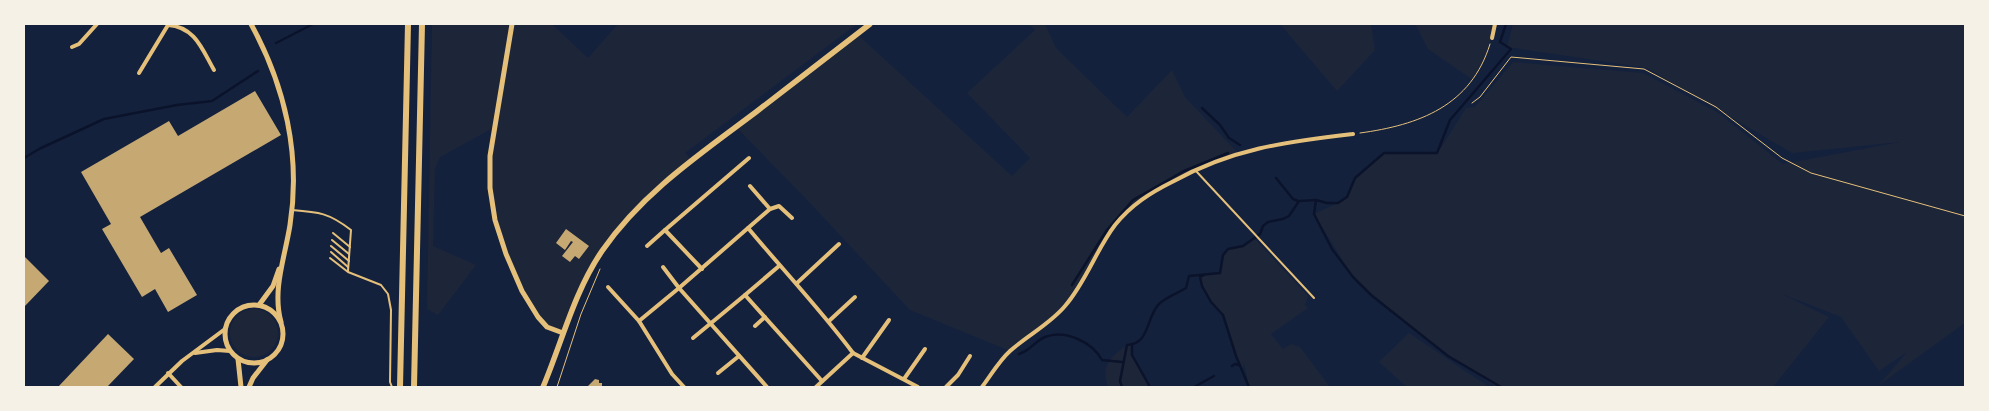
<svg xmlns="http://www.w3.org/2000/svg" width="1989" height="411" viewBox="0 0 1989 411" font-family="Cabin,sans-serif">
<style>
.green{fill:#1d2539}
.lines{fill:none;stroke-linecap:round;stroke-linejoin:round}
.stream{stroke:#0b132b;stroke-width:2.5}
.building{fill:#c6a872}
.path{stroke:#e5c07b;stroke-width:1}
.service{stroke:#e5c07b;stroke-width:2}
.minor{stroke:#e5c07b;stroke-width:4}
.tertiary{stroke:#e5c07b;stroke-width:5}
.secondary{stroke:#e5c07b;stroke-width:5.5}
.trunk{stroke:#e5c07b;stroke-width:6}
</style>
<rect width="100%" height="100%" fill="#14213d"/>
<g class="green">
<path d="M432 24H552L588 58 618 24H857L685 153 691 159 623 223 589 275 563 333 547 327 538 317 506 254 490 188 493 128 440 157 435 169 433 246 476 265 438 315 427 309Z"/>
<path d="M1029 24H1045L1056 48 1127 117 1172 70 1185 97 1238 153C1202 164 1136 196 1114 227 1096 251 1085 282 1066 305 1051 324 1029 337 1010 351L910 310 810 203 736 127 857 34 1012 176 1030 158 967 93 1035 30Z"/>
<path d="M1280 24H1371L1375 50 1337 91Z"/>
<path d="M1413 24H1495L1488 49 1473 80 1428 49 1417 27Z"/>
<path d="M1513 24H1965V323L1879 385 1907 352 1879 371 1841 317 1782 294 1829 317 1773 387H1496L1419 335 1353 277 1314 214 1338 203 1347 197 1355 178 1384 153H1435L1441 148 1466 108 1475 107 1513 62 1643 73 1717 112 1783 164 1900 142 1792 153 1647 68 1507 47Z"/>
<path d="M1254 238 1308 296 1305 305 1308 308 1271 334 1283 349 1291 344 1300 347 1330 387H1249L1244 363 1242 370 1236 356 1223 315 1211 302 1202 286 1200 277 1204 274 1220 273 1223 255 1228 249 1243 246Z"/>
<circle cx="254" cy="333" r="24"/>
<path d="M1409 333 1489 387H1407L1379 362Z"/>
<path d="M1132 344V355L1150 387H1108C1103 371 1105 363 1118 352 1123 348 1126 345 1132 344Z"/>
</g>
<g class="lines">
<g class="stream">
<path d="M276 43 313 24"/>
<path d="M1202 108 1220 125 1229 138 1240 145"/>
<path d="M24 158 39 149 104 119 177 105 212 101 258 71"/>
<path d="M1276 178 1293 199 1298 201"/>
<path d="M1316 200 1314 214 1332 249 1353 277 1371 295 1448 356 1501 387"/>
<path d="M1204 275 1200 277 1202 286 1211 302 1223 315 1236 356 1249 387"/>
<path d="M1072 285 1107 230 1133 200 1184 171 1228 153"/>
<path d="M1132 344V355L1150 387"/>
<path d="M1019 354C1030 351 1035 341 1045 337 1065 329 1092 342 1102 360L1122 362"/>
<path d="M1232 366 1235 364 1239 365"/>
<path d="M1122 387 1120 381 1127 345C1150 344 1146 317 1159 304 1166 297 1178 293 1186 288L1189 276 1220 273 1223 255 1228 249 1243 246 1260 234 1263 226 1268 222 1283 219 1289 216 1299 201 1316 200 1327 203H1338L1347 197 1355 178 1384 153H1437L1450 120 1511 49 1500 42 1506 24"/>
<path d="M1194 387 1214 376"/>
</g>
</g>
<g class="building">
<path d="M255 91 281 135 140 217 161 253 169 248 197 295 168 312 155 289 142 297 102 229 111 224 81 172 169 121 178 136Z"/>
<path d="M566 229 589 246 579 259 575 256 570 262 562 256 573 242 571 241 565 250 556 243Z"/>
<path d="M25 257 49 281 24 307V259Z"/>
<path d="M108 334 134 359 107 387H58Z"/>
<path d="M595 379 599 380V383H602V387H587Z"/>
</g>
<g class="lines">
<g class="path">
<path d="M1472 103 1480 97 1511 57 1644 69 1716 107 1782 158 1811 173 1965 216"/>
<path d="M1360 133C1419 125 1471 106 1490 44"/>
<path d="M557 387 581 314 600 269"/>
</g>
<g class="service">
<path d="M1196 171 1314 298"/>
<path d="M292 210C319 212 329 213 351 230L348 271"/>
<path d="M333 233 350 247"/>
<path d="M332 240 349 254"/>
<path d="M331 246 349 261"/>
<path d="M331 252 348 267"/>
<path d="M330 258 348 272 381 285 388 294 391 310 390 382 392 387"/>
</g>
<g class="minor">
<path d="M168 25C195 27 202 49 214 70"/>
<path d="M1492 38 1495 24"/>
<path d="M72 47 79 44 97 24"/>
<path d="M139 73 168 25"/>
<path d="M750 186 770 209"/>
<path d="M748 228C783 270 820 309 853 353L816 387"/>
<path d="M647 246 665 230"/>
<path d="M779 266 745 295 822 381"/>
<path d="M702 269 665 230 749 158"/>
<path d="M797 283 839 244"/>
<path d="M608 287 639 321 672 374 684 387"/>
<path d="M639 321 679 288 663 267"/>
<path d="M829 321 855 297"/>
<path d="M755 326 765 317"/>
<path d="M693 338 745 295"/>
<path d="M195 353 217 350 230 351"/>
<path d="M853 353 918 387"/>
<path d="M862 358 889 320"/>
<path d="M168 373 181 387"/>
<path d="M718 373 739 356"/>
<path d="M904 379 925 349"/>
<path d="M155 387 182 361 225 329"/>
<path d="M767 387 679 288 770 209 779 206 792 218"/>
<path d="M946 387 958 375 970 356"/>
<path d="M982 387C991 375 999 361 1010 351 1028 335 1050 324 1065 306 1086 282 1096 250 1115 225 1131 205 1150 193 1172 182 1233 148 1286 142 1353 134"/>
</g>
<g class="tertiary">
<path d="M251 24C285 86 301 155 290 225 285 257 272 290 281 322"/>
<path d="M512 24 490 156V188L495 220 506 254 522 291 538 317 547 327 563 333"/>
<path d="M259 305 273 286 279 269"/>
<circle cx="254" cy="334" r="29"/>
<path d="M238 359 241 387"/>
<path d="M249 387 253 378 267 360"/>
</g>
<path class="secondary" d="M543 387C562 342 574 292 602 251 642 193 700 154 756 112 794 83 832 53 870 24"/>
<g class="trunk">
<path d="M400 387 408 24"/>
<path d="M414 387 422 24"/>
</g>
</g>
<rect width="1989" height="411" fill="none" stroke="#f6f1e7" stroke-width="50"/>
</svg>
